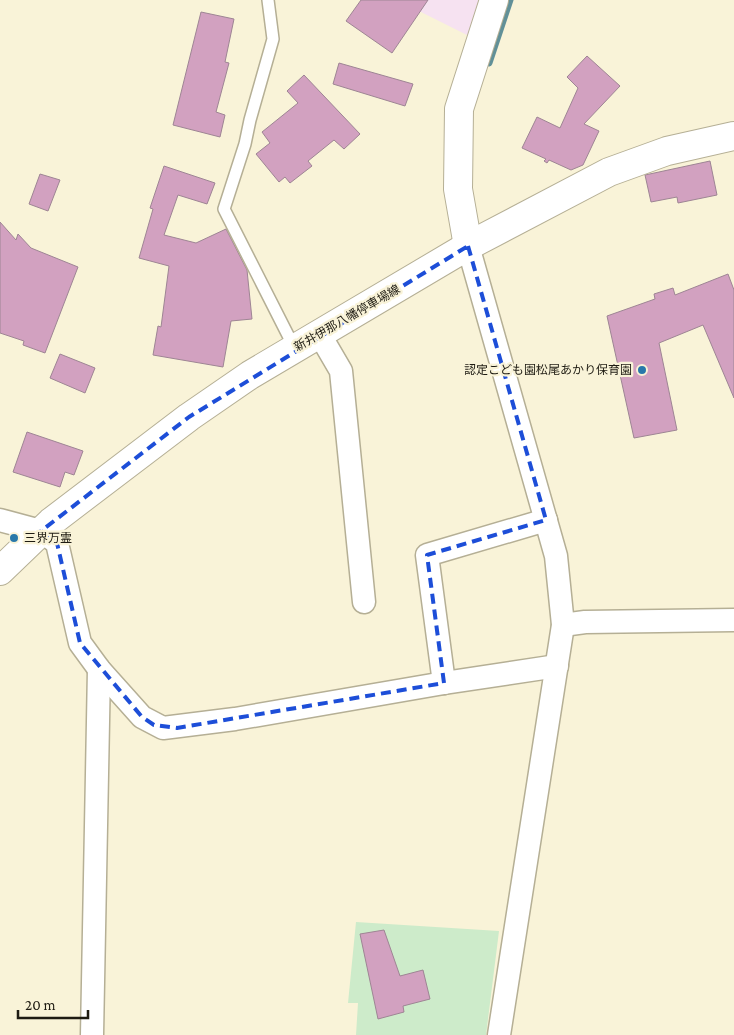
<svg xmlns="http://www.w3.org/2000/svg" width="734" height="1035" viewBox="0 0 734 1035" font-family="'Crimson Pro','Noto Sans JP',serif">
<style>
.commercial{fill:#f6e2f1}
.green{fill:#cdebca}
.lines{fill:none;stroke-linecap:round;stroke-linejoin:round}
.stream{stroke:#619098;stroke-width:7}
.building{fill:#d2a1c0;stroke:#9e8594}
.service-casing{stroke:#b5af95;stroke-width:14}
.minor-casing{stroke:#b5af95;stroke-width:25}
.tertiary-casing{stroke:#b5af95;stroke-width:30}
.secondary-casing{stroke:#b5af95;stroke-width:30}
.service{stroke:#fff;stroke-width:11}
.minor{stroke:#fff;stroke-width:22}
.tertiary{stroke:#fff;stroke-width:28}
.secondary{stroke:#fff;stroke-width:28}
.marked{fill:none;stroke:#1d4ed8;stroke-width:4;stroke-dasharray:10 6;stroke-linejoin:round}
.poi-dot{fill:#2978aa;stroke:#f9f3d8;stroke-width:2}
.labels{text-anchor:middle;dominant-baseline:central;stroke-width:4.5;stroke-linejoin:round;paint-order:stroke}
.street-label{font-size:12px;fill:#1e1b12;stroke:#f9f3d8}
.poi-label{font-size:12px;fill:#1e1b12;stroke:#f9f3d8;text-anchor:end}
</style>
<rect width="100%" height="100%" fill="#f9f3d8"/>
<path class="commercial" d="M397 0H483L471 37Z"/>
<path class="green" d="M356 922 499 931 486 1035H356L358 1003H348Z"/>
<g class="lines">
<path class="stream" d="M489 63 510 0"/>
</g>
<g class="building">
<path d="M361 0H428L392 53 346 21Z"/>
<path d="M201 12 234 19 225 62 229 63 216 112 225 115 220 137 173 125Z"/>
<path d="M587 56 620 86 584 124 599 131 583 165 571 170 549 160 547 163 544 161 546 159 522 148 537 117 560 128 578 88 567 77Z"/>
<path d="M339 63 413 84 405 106 333 84Z"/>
<path d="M304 75 360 134 344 149 334 140 308 161 312 166 290 183 285 177 279 182 256 154 270 143 262 132 298 103 287 91Z"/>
<path d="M710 161 717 195 678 203 677 197 651 202 645 175Z"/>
<path d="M164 166 215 183 207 204 178 195 164 235 196 243 226 229 247 270 252 319 231 321 223 367 153 355 158 326 161 327 169 266 139 258 153 209 150 208Z"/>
<path d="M40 174 60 180 48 211 29 204Z"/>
<path d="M0 222 16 240 18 234 31 248 78 267 45 353 23 345 24 341 0 333Z"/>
<path d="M728 274 734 290V398L703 325 659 343 677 430 634 438 607 316 655 299 654 294 673 288 675 295Z"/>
<path d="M60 354 95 368 85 393 50 378Z"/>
<path d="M27 432 83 451 74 475 65 472 60 487 13 472Z"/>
<path d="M384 930 400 976 423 970 430 999 403 1006 404 1012 378 1019 360 934Z"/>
</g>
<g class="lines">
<defs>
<path id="service" d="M268 0 273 39 250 120 245 144 224 209 295 349"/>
<g id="minor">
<path d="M468 246 556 556 563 625 499 1035"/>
<path d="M320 335 341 371 364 602"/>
<path d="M0 520 41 531 57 543 80 643 99 669 142 717 163 728 235 719 444 683 557 666"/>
<path d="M563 625 585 622 734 620"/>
<path d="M444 683 427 555 546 520"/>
<path d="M92 1035 99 669"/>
</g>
<path id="tertiary" d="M468 246 458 189 459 109 494 0"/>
<path id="secondary" d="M0 571 51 522 189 417 250 375 468 246 609 172 667 151 734 136"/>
</defs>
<use href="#service" class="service-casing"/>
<use href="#minor" class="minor-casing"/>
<use href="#tertiary" class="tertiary-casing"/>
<use href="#secondary" class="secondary-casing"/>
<use href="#service" class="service"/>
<use href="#minor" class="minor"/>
<use href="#tertiary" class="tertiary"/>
<use href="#secondary" class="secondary"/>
</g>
<path class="marked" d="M468 246 546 520 427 555 444 683 177 728 154 725 142 717 80 643 57 543 41 531 189 417Z"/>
<g class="poi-dot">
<circle cx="642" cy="370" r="5"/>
<circle cx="14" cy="538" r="5"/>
</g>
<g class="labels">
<g class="street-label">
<text transform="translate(347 318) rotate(-30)">新井伊那八幡停車場線</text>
</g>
<g class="poi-label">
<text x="632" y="370">認定こども園松尾あかり保育園</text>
<text x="24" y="538" text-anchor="start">三界万霊</text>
</g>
</g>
<path d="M18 1010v8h70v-8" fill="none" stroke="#1e1b12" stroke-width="2.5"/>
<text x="25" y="1010" font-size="15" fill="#1e1b12" stroke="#f9f3d8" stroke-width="4" paint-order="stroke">20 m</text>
</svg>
